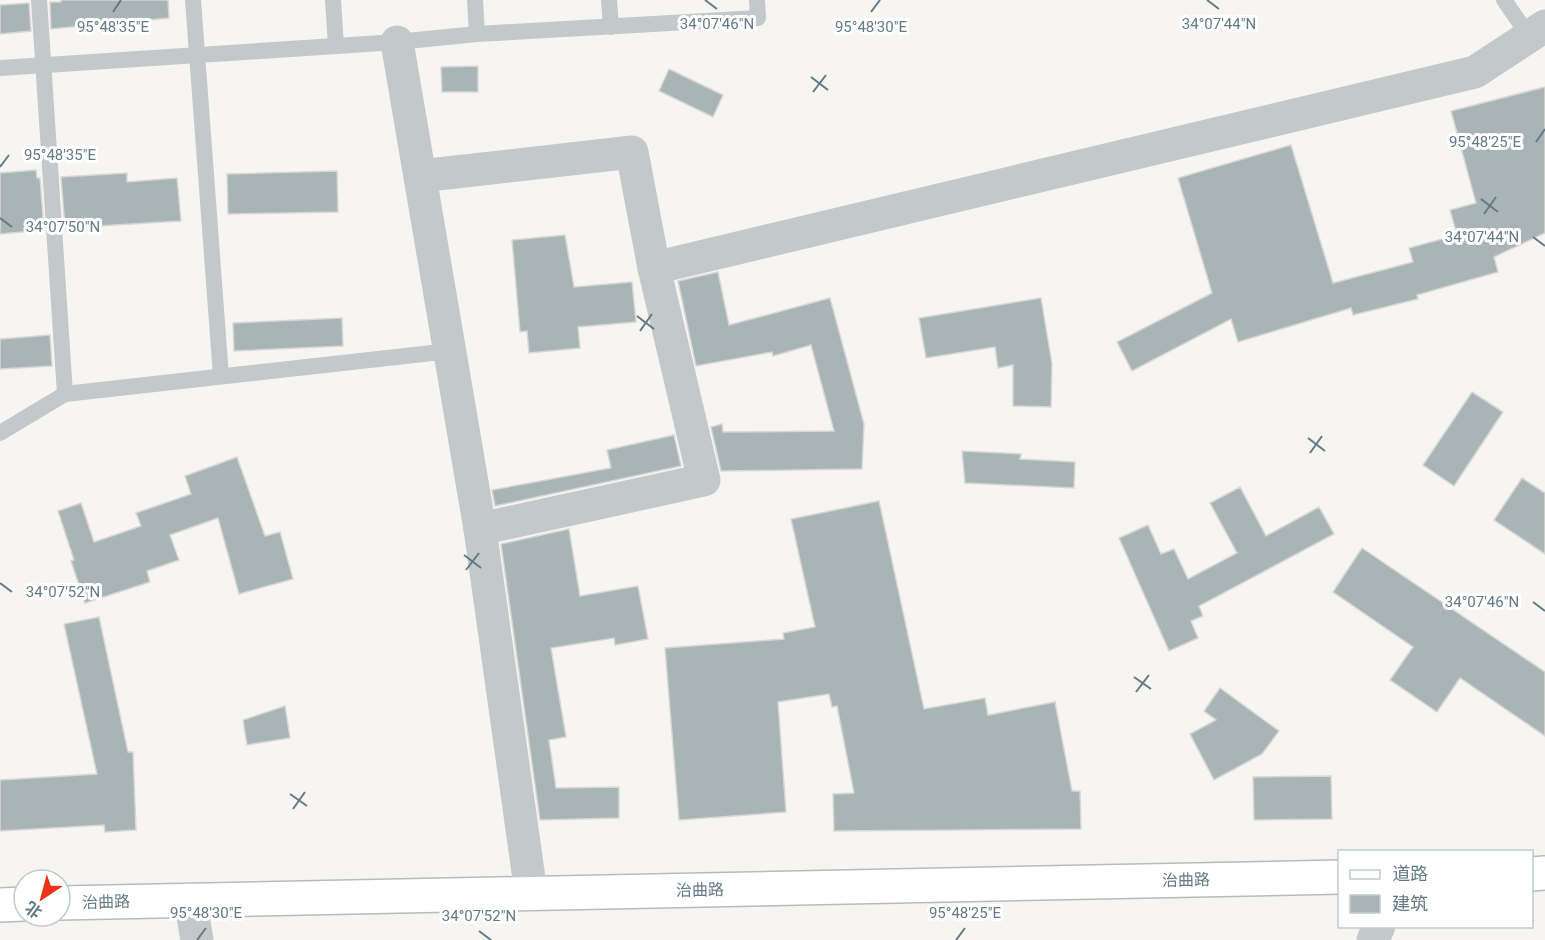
<svg xmlns="http://www.w3.org/2000/svg" width="1545" height="940" viewBox="0 0 1545 940" font-family="Roboto,'Noto Sans SC',sans-serif">
<style>
.building{fill:#a9b4b7;stroke:#d7d7d4;stroke-width:1.5}
.lines{fill:none;stroke-linecap:round;stroke-linejoin:round}
.secondary-casing{stroke:#b5bcbf;stroke-width:36}
.service{stroke:#c3c8ca;stroke-width:16}
.minor{stroke:#c3c8ca;stroke-width:33}
.secondary{stroke:#fff;stroke-width:33}
.ticks{fill:none;stroke:#637a85;stroke-width:2}
.labels{text-anchor:middle;dominant-baseline:central;stroke-width:6;stroke-linejoin:round;paint-order:stroke}
.street-label{font-size:16px;fill:#637a85;stroke:#fff}
.ticks-label{font-size:15px;text-anchor:middle;fill:#637a85;stroke:#fff;stroke-width:6;stroke-linejoin:round;paint-order:stroke}
</style>
<rect width="100%" height="100%" fill="#f6f5f2"/>
<g class="building">
<path d="M61 0H168L169 18 51 29 50 2H61Z"/>
<path d="M29 3 31 31 0 34V5Z"/>
<path d="M478 66V92H442L441 67Z"/>
<path d="M669 69 723 95 713 117 659 91Z"/>
<path d="M1545 87V233L1494 257 1498 272 1417 295 1418 299 1353 315 1351 308 1238 342 1231 319 1132 371 1117 342 1212 293 1178 178 1291 145 1333 283 1413 262 1409 248 1457 235 1450 210 1476 203 1451 111Z"/>
<path d="M36 170 37 178H40L44 230 0 234V173Z"/>
<path d="M337 171 338 212 228 214 227 174Z"/>
<path d="M127 173V182L177 178 181 221 65 228 61 177Z"/>
<path d="M565 235 574 287 632 282 636 322 578 327 580 348 529 353 527 331 520 332 512 240Z"/>
<path d="M718 272 729 325 830 298 864 424 862 469 721 471 711 427 722 424 723 432 834 431 811 345 773 356 772 352 696 366 678 281Z"/>
<path d="M1041 298 1052 364 1051 407 1013 406V365L998 368 995 347 926 358 919 318Z"/>
<path d="M342 318 343 346 234 351 233 323Z"/>
<path d="M50 335 52 366 0 369V339Z"/>
<path d="M1472 392 1503 412 1454 486 1423 465Z"/>
<path d="M674 435 681 466 495 506 492 490 611 468 607 450Z"/>
<path d="M962 451 1021 454 1020 459 1075 462 1074 488 965 483Z"/>
<path d="M237 457 265 536 280 532 293 579 239 594 218 518 170 535 179 560 147 571 150 582 85 603 71 561 74 560 58 511 81 503 94 542 141 526 136 513 191 494 185 476Z"/>
<path d="M1522 478 1545 493V554L1494 520Z"/>
<path d="M1240 487 1266 536 1319 507 1334 534 1199 606 1203 616 1191 621 1198 638 1169 651 1119 538 1148 525 1161 554 1174 549 1188 579 1237 553 1210 503Z"/>
<path d="M879 501 924 709 985 698 988 715 1055 702 1072 791H1080L1081 829 834 831 833 794 854 793 837 706 832 707 829 694 778 702 786 812 679 820 665 648 784 639 783 633 815 627 791 519Z"/>
<path d="M569 529 580 596 638 586 648 639 615 645 614 638 551 648 566 737 549 740 556 788 619 787V818L540 820 501 544Z"/>
<path d="M1362 548 1545 672V736L1460 678 1437 712 1390 680 1413 647 1333 592Z"/>
<path d="M99 617 128 752H133L136 830 105 832 104 825 0 831V780L97 774 64 624Z"/>
<path d="M1220 688 1279 731 1262 754 1214 780 1190 734 1216 720 1204 711Z"/>
<path d="M285 706 290 738 247 745 243 720Z"/>
<path d="M1331 776 1332 819 1254 820 1253 777Z"/>
</g>
<g class="lines">
<defs>
<g id="secondary">
<path d="M1532 874 1545 873"/>
<path d="M60 903 1340 877"/>
<path d="M0 905 24 904"/>
</g>
</defs>
<use href="#secondary" class="secondary-casing"/>
<g class="service">
<path d="M39 0 65 394 450 351"/>
<path d="M193 0 221 376"/>
<path d="M333 0 336 46"/>
<path d="M475 0 477 34"/>
<path d="M609 0 611 27"/>
<path d="M1504 0 1529 36"/>
<path d="M0 68 397 42 477 34 758 18 757 0"/>
<path d="M0 433 65 394"/>
</g>
<g class="minor">
<path d="M397 42 480 529"/>
<path d="M420 176 632 152 654 268"/>
<path d="M531 893 480 529 704 480 654 268 1475 72 1545 26"/>
<path d="M190 899 197 940"/>
<path d="M1373 940 1379 926"/>
</g>
<use href="#secondary" class="secondary"/>
</g>
<path class="ticks" d="M705 0 717 9M1207 0 1219 9M113 12 121 0M871 12 880 0M811 77 828 90M813 92 826 75M1536 142 1545 129M0 167 9 155M1481 199 1498 212M1484 214 1496 197M0 218 12 227M1533 237 1545 246M637 316 654 329M640 331 652 314M1308 438 1325 451M1310 453 1322 436M464 555 481 568M466 570 479 553M0 583 12 592M1533 602 1545 611M1134 677 1151 689M1136 692 1149 675M290 794 307 806M293 809 305 792M479 931 491 940M197 940 206 928M956 940 965 928"/>
<g class="labels">
<g class="street-label">
<text transform="translate(1186 880) rotate(-1)">治曲路</text>
<text transform="translate(700 890) rotate(-1)">治曲路</text>
<text transform="translate(106 902) rotate(-2)">治曲路</text>
</g>
</g>
<g class="ticks-label">
<text x="717" y="29">34°07'46"N</text>
<text x="1219" y="29">34°07'44"N</text>
<text x="113" y="32">95°48'35"E</text>
<text x="871" y="32">95°48'30"E</text>
<text x="1485" y="147">95°48'25"E</text>
<text x="60" y="160">95°48'35"E</text>
<text x="63" y="232">34°07'50"N</text>
<text x="1482" y="242">34°07'44"N</text>
<text x="63" y="597">34°07'52"N</text>
<text x="1482" y="607">34°07'46"N</text>
<text x="206" y="918">95°48'30"E</text>
<text x="965" y="918">95°48'25"E</text>
<text x="479" y="921">34°07'52"N</text>
</g>
<rect x="1338" y="850" width="195" height="78" fill="#ffffff" stroke="#c1cace" stroke-width="1.5"/>
<rect x="1350" y="870" width="30" height="9" fill="#ffffff" stroke="#c1cace" stroke-width="1.5"/>
<text x="1392" y="880" font-size="18" fill="#637a85">道路</text>
<rect x="1350" y="895" width="30" height="18" fill="#a9b4b7" stroke="#c1cace" stroke-width="1.5"/>
<text x="1392" y="910" font-size="18" fill="#637a85">建筑</text>
<g transform="translate(42 898) rotate(216)"><circle r="28" fill="#ffffff" stroke="#c1cace" stroke-width="1.5"/>
<path d="M0-4.5L10 22L0 15L-10 22Z" fill="#ee3219"/>
<text y="-9" font-size="16" font-weight="bold" text-anchor="middle" fill="#637a85">北</text>
</g>
</svg>
